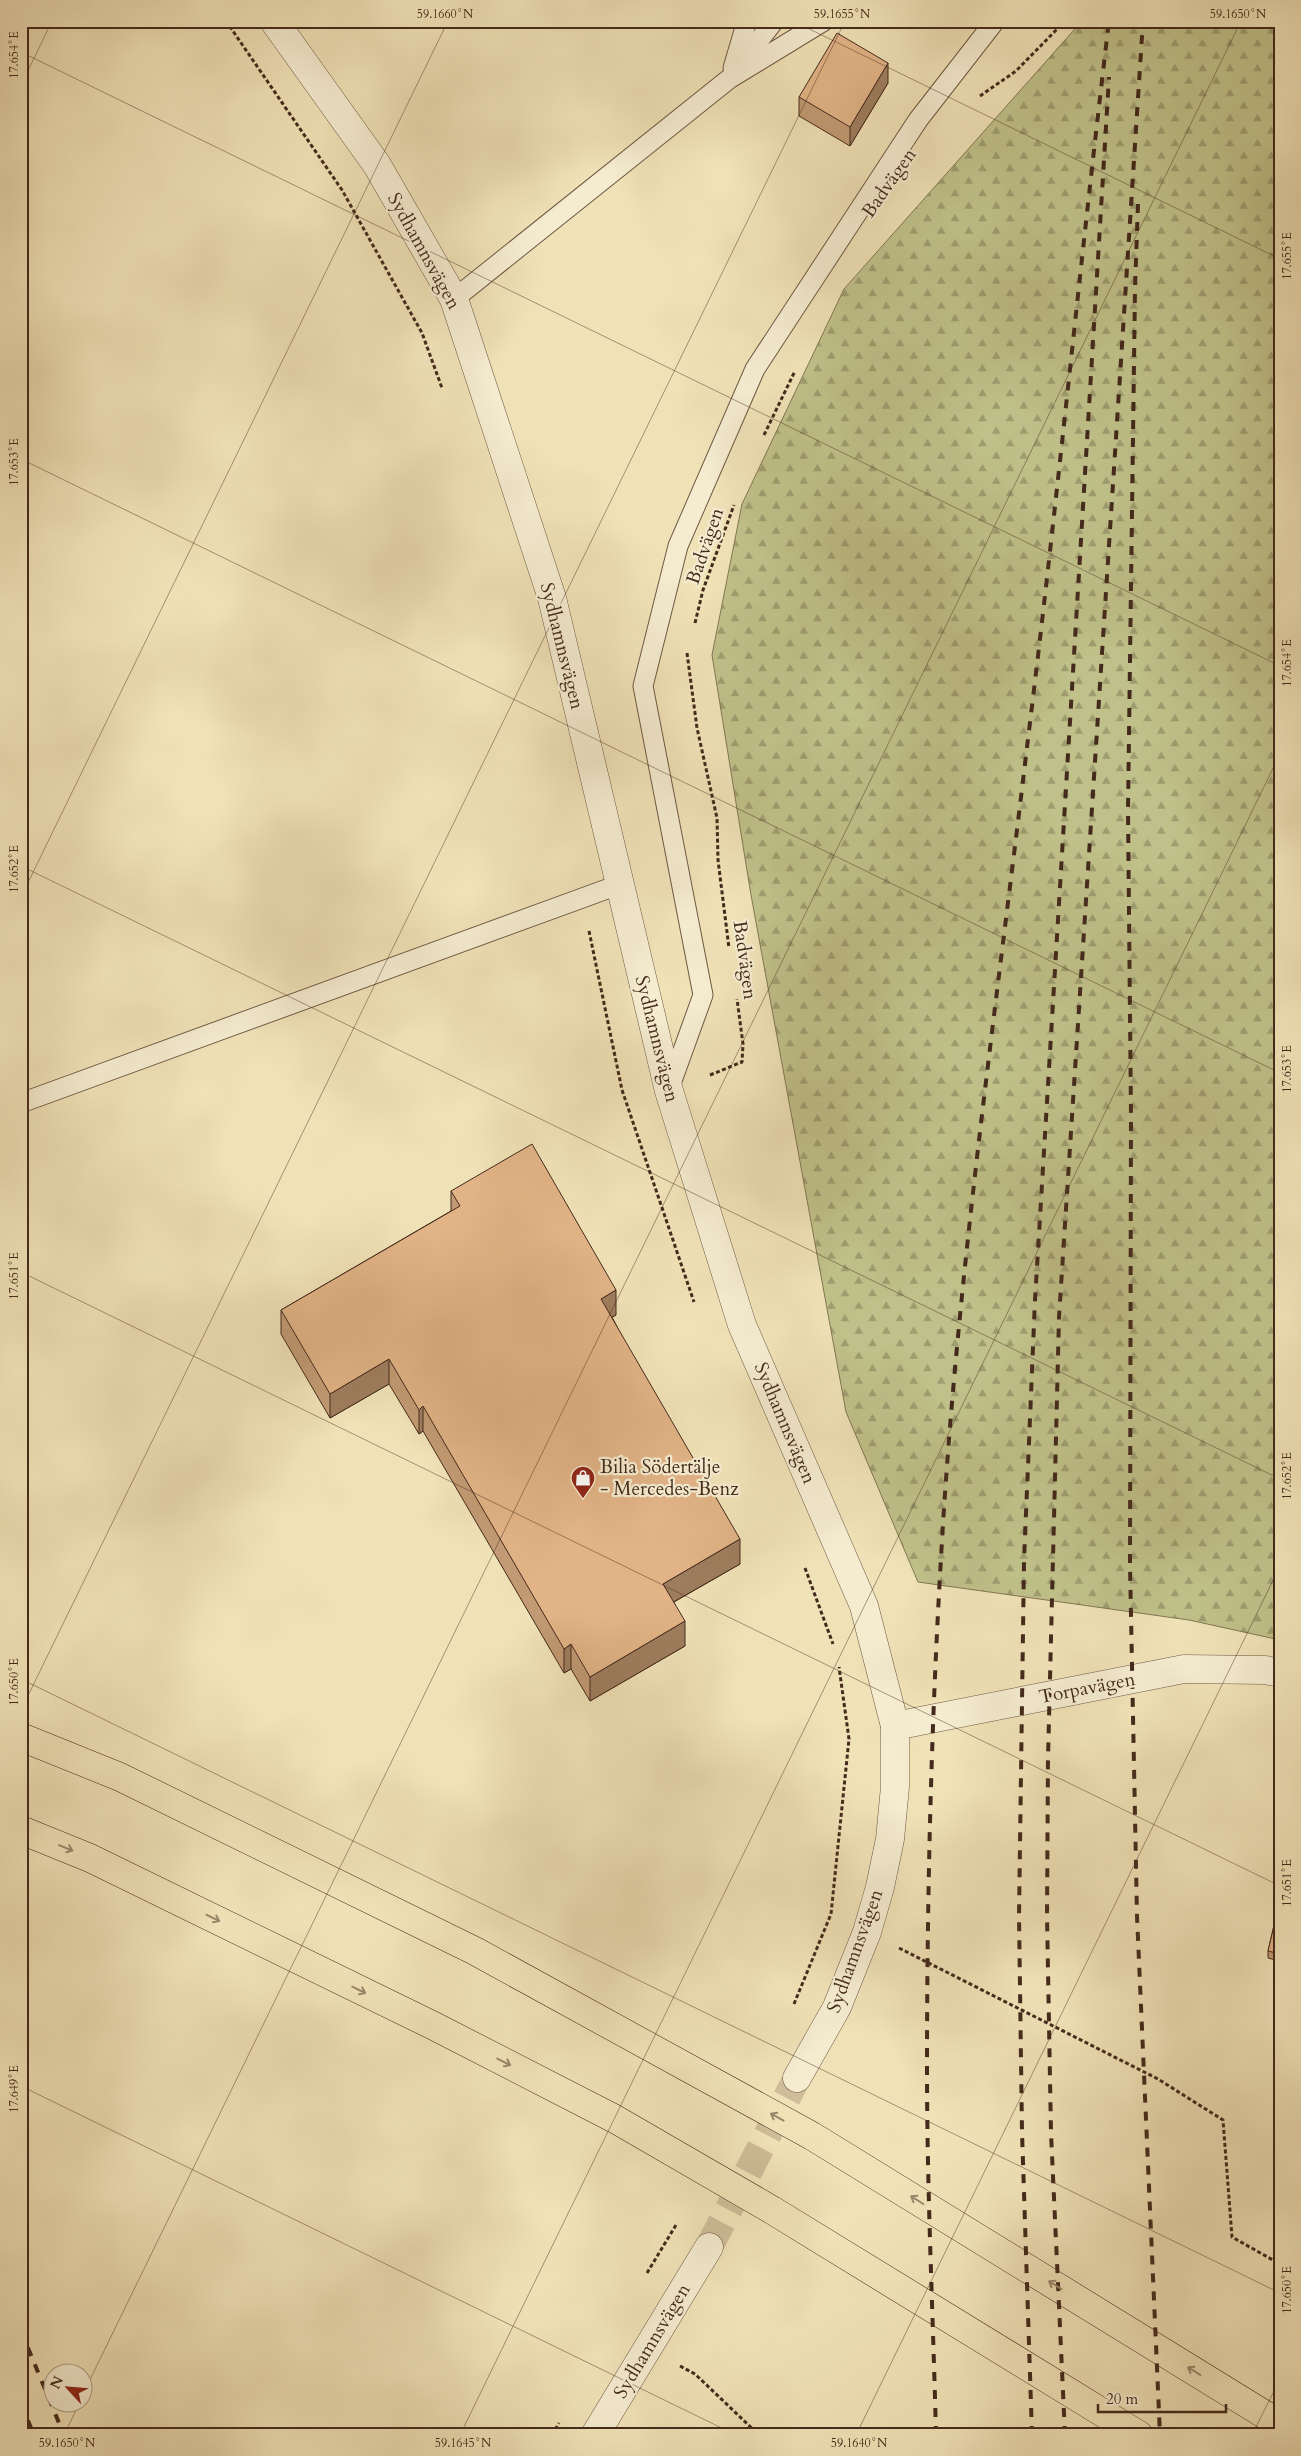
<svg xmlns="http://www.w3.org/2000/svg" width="1301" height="2456" viewBox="0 0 1301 2456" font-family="Cardo,serif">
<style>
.forest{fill:url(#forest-firs);stroke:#827653}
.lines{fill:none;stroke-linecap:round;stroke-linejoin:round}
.street-tunnel{stroke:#cebd98;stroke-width:28;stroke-dasharray:28 14;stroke-linecap:butt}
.lane-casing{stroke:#6f5843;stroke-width:21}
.street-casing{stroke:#6f5843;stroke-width:29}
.highway-casing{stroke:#442a1c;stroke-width:29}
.path{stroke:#442a1c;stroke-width:3;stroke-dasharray:4 2.5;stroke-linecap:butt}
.lane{stroke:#f5ecd0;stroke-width:19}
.street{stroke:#f5ecd0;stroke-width:28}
.highway{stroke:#f0e2b7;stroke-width:28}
.rail{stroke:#442a1c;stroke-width:4;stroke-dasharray:9 9;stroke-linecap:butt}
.wall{fill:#c29a73;stroke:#442a1c}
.shaded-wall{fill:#9e7d5e;stroke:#442a1c}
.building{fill:#e1b386;stroke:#442a1c}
.oneway{stroke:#9a866a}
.ticks{fill:none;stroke:#442a1c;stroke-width:1;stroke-opacity:0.45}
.labels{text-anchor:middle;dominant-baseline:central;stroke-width:4.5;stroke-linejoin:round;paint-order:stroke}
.street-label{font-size:19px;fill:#442a1c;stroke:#f5ecd0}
.poi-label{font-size:19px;fill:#442a1c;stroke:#f5ecd0;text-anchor:start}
.neatline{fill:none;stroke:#442a1c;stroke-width:2}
.ticks-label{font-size:12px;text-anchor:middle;fill:#442a1c}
</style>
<defs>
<pattern id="forest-firs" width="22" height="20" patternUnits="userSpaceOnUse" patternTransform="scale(1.25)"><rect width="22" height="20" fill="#c0c18a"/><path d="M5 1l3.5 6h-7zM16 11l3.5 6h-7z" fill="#9e9d70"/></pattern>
</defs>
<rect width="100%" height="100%" fill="#f0e2b7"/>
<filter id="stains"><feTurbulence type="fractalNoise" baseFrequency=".004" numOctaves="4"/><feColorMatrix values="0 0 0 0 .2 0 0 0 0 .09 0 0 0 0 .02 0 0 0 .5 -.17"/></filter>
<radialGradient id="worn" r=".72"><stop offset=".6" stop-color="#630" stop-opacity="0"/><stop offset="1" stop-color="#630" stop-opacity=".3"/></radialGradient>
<path class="forest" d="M1082 21H1280V1640L1189 1620 918 1582 846 1412 751 895 712 655 742 504 844 289Z"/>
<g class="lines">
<path class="street-tunnel" d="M709 2247 797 2078"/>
<defs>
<g id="lane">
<path d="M733 68 747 21"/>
<path d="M736 70 774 21"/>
<path d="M454 299 729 79 824 21"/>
<path d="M669 1089 703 995 643 686 678 546 755 369 918 120 995 21"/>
<path d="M21 1103 618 885"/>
</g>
<g id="street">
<path d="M274 21 377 165 454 299 552 598 669 1091 742 1325 864 1606 895 1726V1787L890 1839 880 1887 867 1932 837 2007 797 2078"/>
<path d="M895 1726 1184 1669 1265 1670 1280 1673"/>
<path d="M595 2435 709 2247"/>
</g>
<g id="highway">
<path d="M21 1737 120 1777 475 1951 812 2136 1280 2424"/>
<path d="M21 1830 90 1858 432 2025 615 2119 772 2210 1139 2435"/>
</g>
</defs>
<use href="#lane" class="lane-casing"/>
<use href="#street" class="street-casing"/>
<use href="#highway" class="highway-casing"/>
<g class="path">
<path d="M226 21 342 190 422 333 442 388"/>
<path d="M980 96 1016 71 1065 21"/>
<path d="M764 435 795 371"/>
<path d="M695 623 703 590 734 505"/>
<path d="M687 653 697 728 717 818 718 860 729 948"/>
<path d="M589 931 622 1090 694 1302"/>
<path d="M710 1075 742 1062 743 1044 737 999"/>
<path d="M805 1568 833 1644"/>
<path d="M899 1948 1158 2079 1223 2120 1232 2237 1280 2264"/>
<path d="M794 2004 831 1914 849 1739 839 1667"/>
<path d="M647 2273 676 2225"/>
<path d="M680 2366 695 2374 759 2435"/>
<path d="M552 2435 559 2423"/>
</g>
<use href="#lane" class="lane"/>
<use href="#street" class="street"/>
<use href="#highway" class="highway"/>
<g class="rail">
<path d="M1138 204 1135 288 1128 810 1131 1115 1130 1565 1137 1916 1160 2435"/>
<path d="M21 2331 64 2435"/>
<path d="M21 2404 34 2435"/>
<path d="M936 2435C933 2313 927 2191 927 2070 927 1899 931 1728 941 1558 956 1287 995 1017 1027 747 1057 505 1080 263 1109 21"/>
<path d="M1032 2435 1022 2132 1019 1916 1024 1561 1035 1300 1109 77"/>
<path d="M1065 2435 1051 2133 1047 1915 1048 1759 1059 1317 1143 21"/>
</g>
</g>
<g class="wall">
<path d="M888 83 850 146 799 116V97Z"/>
<path d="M451 1191 616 1315 612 1317 740 1564 674 1602 685 1646 590 1701 571 1669 564 1673 423 1431 419 1434 389 1384 330 1418 281 1334V1310L451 1211Z"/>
<path d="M1280 1900V1961L1268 1958V1951Z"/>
</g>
<g class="shaded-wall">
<path d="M888 63V83L850 146V127Z"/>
<path d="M616 1290V1315L601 1323V1299Z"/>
<path d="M389 1359V1384L330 1418V1394Z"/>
<path d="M423 1406V1431L419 1434V1410Z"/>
<path d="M740 1539V1564L663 1608V1584Z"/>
<path d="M685 1621V1646L590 1701V1677Z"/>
<path d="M571 1644V1669L564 1673V1649Z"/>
</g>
<g class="building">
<path d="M837 33 888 63 850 127 799 97Z"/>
<path d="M532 1144 616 1290 601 1299 740 1539 663 1584 685 1621 590 1677 571 1644 564 1649 423 1406 419 1410 389 1359 330 1394 281 1310 460 1206 451 1191Z"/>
<path d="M1280 1900V1954L1268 1951Z"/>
</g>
<defs><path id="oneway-shaft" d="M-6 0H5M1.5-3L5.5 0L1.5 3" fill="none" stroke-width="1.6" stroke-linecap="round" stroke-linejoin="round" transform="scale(1.25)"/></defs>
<g class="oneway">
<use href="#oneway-shaft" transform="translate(66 1848) rotate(22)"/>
<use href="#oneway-shaft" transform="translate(213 1918) rotate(26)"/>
<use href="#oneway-shaft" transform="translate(359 1990) rotate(26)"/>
<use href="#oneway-shaft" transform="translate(504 2062) rotate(27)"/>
<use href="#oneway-shaft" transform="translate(777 2117) rotate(-151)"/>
<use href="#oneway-shaft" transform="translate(917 2200) rotate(-148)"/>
<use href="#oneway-shaft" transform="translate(1055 2285) rotate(-148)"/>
<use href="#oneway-shaft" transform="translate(1194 2371) rotate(-148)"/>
</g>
<path class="ticks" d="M793 21 1280 259M21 52 1280 666M21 85 52 21M21 459 1280 1073M21 866 1280 1479M21 897 448 21M21 1272 1280 1886M21 1679 1280 2293M21 1710 845 21M21 2086 736 2435M82 2396 1241 21M64 2435 79 2404M460 2435 1280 754M856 2435 1280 1566M1252 2435 1280 2379"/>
<defs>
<symbol id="shop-pin" viewBox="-11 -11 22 30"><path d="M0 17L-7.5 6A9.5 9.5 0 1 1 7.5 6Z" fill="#8f2418" stroke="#f5ecd0"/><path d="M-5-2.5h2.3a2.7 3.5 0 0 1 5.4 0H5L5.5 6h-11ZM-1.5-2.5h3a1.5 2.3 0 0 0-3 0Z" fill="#fff"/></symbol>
</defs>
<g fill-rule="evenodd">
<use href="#shop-pin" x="569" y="1464" width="28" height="38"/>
</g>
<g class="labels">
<g class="street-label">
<text transform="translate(889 183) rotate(-55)">Badvägen</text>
<text transform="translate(424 251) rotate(61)">Sydhamnsvägen</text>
<text transform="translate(705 546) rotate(-71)">Badvägen</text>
<text transform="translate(562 646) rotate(76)">Sydhamnsvägen</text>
<text transform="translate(745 960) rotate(82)">Badvägen</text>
<text transform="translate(657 1039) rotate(76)">Sydhamnsvägen</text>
<text transform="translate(785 1423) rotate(67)">Sydhamnsvägen</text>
<text transform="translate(1087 1688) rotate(-11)">Torpavägen</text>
<text transform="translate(855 1951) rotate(-70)">Sydhamnsvägen</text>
<text transform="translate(652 2341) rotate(-59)">Sydhamnsvägen</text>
</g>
<g class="poi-label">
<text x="600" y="1467">Bilia Södertälje<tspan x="600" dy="22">- Mercedes-Benz</tspan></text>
</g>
</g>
<rect width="1301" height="2456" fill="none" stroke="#f0e2b7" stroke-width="55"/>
<g transform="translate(68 2388) rotate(296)"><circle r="24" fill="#f5ecd0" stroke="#ae9e88"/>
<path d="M0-4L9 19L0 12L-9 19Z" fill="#8f2418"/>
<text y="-8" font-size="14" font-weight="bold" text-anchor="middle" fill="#442a1c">N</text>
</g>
<path d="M1098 2404v8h128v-8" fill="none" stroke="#442a1c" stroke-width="2.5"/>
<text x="1106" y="2404" font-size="15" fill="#442a1c" stroke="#f5ecd0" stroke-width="4" paint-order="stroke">20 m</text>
<rect x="28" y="28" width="1246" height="2400" class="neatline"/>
<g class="ticks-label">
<text x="445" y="18">59.1660°N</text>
<text x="842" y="18">59.1655°N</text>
<text x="1238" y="18">59.1650°N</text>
<text transform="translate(14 55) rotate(-90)" y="4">17.654°E</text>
<text transform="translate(1287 256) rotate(-90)" y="4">17.655°E</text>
<text transform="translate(14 462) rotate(-90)" y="4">17.653°E</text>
<text transform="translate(1287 663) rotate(-90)" y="4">17.654°E</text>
<text transform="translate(14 869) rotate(-90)" y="4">17.652°E</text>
<text transform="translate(1287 1069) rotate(-90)" y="4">17.653°E</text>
<text transform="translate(14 1276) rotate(-90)" y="4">17.651°E</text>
<text transform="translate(1287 1476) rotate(-90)" y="4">17.652°E</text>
<text transform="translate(14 1682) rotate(-90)" y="4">17.650°E</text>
<text transform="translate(1287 1883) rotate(-90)" y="4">17.651°E</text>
<text transform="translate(14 2089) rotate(-90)" y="4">17.649°E</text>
<text transform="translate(1287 2290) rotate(-90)" y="4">17.650°E</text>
<text x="67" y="2447">59.1650°N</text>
<text x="463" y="2447">59.1645°N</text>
<text x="859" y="2447">59.1640°N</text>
</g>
<rect width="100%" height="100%" filter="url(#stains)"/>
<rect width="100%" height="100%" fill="url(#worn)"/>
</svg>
